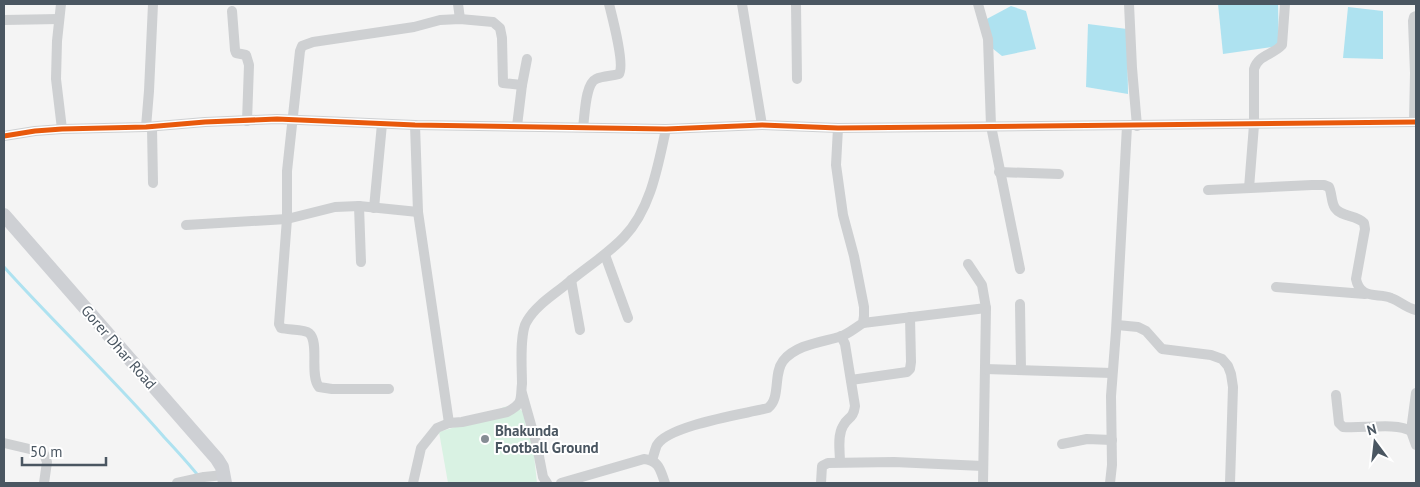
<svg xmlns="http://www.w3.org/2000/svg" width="1420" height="487" viewBox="0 0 1420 487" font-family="'PT Sans',sans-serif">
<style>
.green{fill:#d9f2e3}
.water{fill:#aee2f0}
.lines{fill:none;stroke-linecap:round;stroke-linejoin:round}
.stream{stroke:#aee2f0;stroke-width:3}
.street{stroke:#ced0d2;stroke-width:10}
.secondary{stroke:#ced0d4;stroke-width:14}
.cycleway-casing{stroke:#fff;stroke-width:8}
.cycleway{stroke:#e8590c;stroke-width:5}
.poi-dot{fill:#868d94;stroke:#fff;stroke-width:2}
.labels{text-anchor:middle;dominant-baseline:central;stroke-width:4;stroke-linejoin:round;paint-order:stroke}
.street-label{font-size:15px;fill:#4a5661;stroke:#fff}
.poi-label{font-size:15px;font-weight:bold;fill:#4a5661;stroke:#fff;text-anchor:start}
</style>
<rect width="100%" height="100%" fill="#f4f4f4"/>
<path class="green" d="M513 405 517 406 524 413 526 428 533 446 537 483H448L439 432 462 425 504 407Z"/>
<g class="water">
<path d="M1218 4H1278L1279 46 1223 54Z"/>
<path d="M1011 6 1026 11 1036 49 1002 56 987 44 983 21Z"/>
<path d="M1348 7 1383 11V59L1343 58Z"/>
<path d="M1088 24 1127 29 1128 94 1086 87Z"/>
</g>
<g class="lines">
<path class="stream" d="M4 267C56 325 113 378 164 437 178 452 192 467 204 483"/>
<g class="street">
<path d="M61 4 57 41 56 79 62 129"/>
<path d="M458 4 460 19"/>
<path d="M742 4 762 125"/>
<path d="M796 4 797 79"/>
<path d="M978 4 988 39 991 126 1020 269"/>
<path d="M1129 4 1132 68 1137 126"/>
<path d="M232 11 235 50 236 53 246 55 249 65 247 121"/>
<path d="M4 20 59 19"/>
<path d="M522 85 527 59"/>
<path d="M1414 122 1415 73 1413 21 1414 17 1416 16"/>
<path d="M415 125 418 212 449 423"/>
<path d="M146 127 149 91 153 4"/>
<path d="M152 127 153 183"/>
<path d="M583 127C585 115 585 84 596 79 603 76 612 76 619 74 625 65 612 16 609 4"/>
<path d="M4 136 35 131 62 129 146 127 205 122 277 119 415 125 666 129 762 125 838 128 1416 122"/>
<path d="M999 172 1059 174"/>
<path d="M1249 188 1254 125V69C1258 55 1273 55 1282 45L1285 4"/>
<path d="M1208 190 1312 185H1324L1329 187C1332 193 1331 202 1335 208 1341 217 1357 215 1364 223L1365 229 1356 279C1357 284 1359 289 1364 292 1371 297 1383 294 1391 298 1400 301 1406 308 1416 310"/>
<path d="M359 206 361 262"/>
<path d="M374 208 382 124"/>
<path d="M186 225 287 219 335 207 359 206 418 212"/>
<path d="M605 255 628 318"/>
<path d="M968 264 982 285 986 308 983 483"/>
<path d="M571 280 580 330"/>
<path d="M1276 287 1365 294"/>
<path d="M1020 304 1021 370"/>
<path d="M863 323 986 308"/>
<path d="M1117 325 1138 327 1146 331 1162 349 1211 355 1222 359 1228 366 1231 374 1233 387 1230 483"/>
<path d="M985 369 1112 373"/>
<path d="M851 380 907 372 910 369 911 362 910 317"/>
<path d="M389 389H332L319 387C309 375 320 342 309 333 304 329 288 330 281 328L279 324 287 219V171L300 51 302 46 313 42 414 27 440 20 460 19 493 22 500 28 502 38 503 83 522 85 517 126"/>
<path d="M522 393 537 446 543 477 547 483"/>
<path d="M1336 395 1339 423 1343 427C1361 429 1396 422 1411 431L1416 445"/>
<path d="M1411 431 1416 393"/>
<path d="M4 443 38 451 44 454 47 462 44 483"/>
<path d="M1062 444 1087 439 1112 440"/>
<path d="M652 460C654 455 655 449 657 445 669 425 745 414 768 408 781 398 773 374 783 361 795 345 821 342 839 337 847 335 855 328 863 323L864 316V307L854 256 843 215 836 165 838 128"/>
<path d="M840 462C840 452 837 436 843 426 848 416 853 420 855 406L845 344 841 336"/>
<path d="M177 483 204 477 224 475"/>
<path d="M413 483 421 448 437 428 449 423 462 422 507 412C511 410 516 407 519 403 522 398 521 390 522 384 522 368 519 333 527 321 536 305 555 294 569 282 587 267 608 254 624 237 651 209 658 165 666 129"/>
<path d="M561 483 644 459C660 461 660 470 665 483"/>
<path d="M821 483 822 466 828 463 894 462 983 466"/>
<path d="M1110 483 1112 465 1111 396 1116 331 1127 126"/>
</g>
<path class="secondary" d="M4 215 217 459 222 467 225 483"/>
<defs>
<path id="cycleway" d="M4 136 35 131 62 129 146 127 205 122 277 119 415 125 666 129 762 125 838 128 1416 122"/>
</defs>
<use href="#cycleway" class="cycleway-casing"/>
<use href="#cycleway" class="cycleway"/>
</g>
<circle class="poi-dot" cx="485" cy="439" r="5"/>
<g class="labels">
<g class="street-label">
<text transform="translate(119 347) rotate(49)">Gorer Dhar Road</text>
</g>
<g class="poi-label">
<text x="495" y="430">Bhakunda<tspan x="495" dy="17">Football Ground</tspan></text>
</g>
</g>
<rect width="1420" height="487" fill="none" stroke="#4a5661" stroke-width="10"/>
<g transform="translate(1375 442) rotate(345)" stroke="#ffffff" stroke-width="4" paint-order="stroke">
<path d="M0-4L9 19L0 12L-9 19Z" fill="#4a5661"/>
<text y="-8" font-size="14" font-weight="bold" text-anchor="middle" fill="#4a5661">N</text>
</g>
<path d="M22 457v8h84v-8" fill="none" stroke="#4a5661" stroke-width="2.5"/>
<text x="30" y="457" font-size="15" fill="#4a5661" stroke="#ffffff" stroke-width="4" paint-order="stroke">50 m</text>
</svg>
